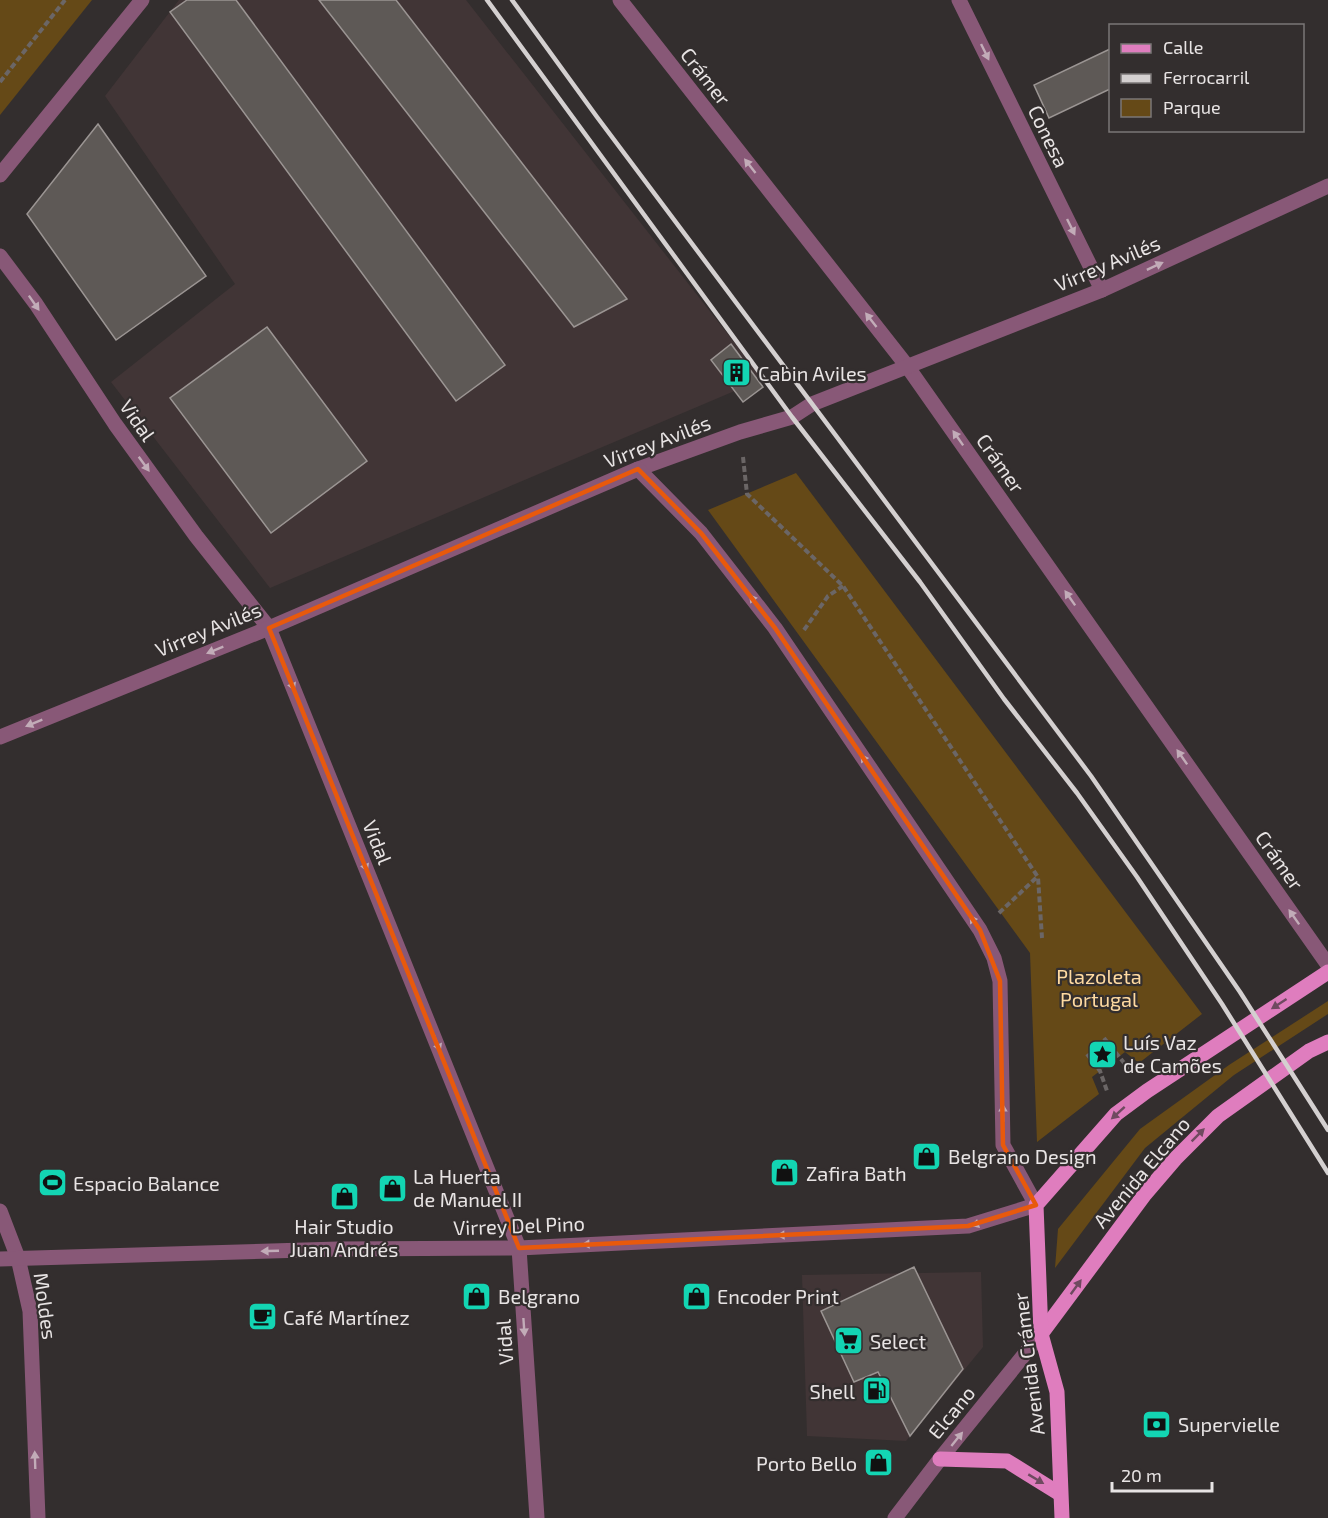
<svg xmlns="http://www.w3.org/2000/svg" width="1328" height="1518" viewBox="0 0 1328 1518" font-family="'Exo 2',sans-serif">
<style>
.built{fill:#413536}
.green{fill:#654917}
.building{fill:#5e5956;stroke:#9b9593;stroke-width:1.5}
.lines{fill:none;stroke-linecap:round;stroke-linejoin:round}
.path{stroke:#6b6666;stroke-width:4;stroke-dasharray:6 3;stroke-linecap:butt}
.minor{stroke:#885877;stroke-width:15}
.major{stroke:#df7dbe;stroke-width:15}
.rail{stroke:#d4d0d0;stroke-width:4.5}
.oneway{fill:#c2acb8}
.oneway2{fill:#6f4a60}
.marked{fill:none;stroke:#e8590c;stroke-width:4.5;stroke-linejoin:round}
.labels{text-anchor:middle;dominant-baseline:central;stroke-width:4.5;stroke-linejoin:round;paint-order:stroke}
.street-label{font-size:20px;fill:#e8e4e4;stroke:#332e2e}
.poi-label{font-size:20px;fill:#e8e4e4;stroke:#332e2e;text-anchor:start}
.park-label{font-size:20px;fill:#ffdaa1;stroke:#332e2e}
</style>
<rect width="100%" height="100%" fill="#332e2e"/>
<g class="built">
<path d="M179 0H466L763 379 270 588 111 382 235 284 105 96Z"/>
<path d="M981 1272 983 1347 906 1441 807 1436 802 1275Z"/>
</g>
<g class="green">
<path d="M0 0H92L0 115Z"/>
<path d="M796 473 1202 1014 1139 1063 1125 1052 1092 1077 1099 1094 1037 1142 1030 953 708 510Z"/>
<path d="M1328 1001V1014L1234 1075 1145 1148 1055 1268 1058 1229 1140 1129 1229 1065Z"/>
</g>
<g class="building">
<path d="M187 0H236L505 365 456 401 170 12Z"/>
<path d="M319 0H396L627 299 574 327Z"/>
<path d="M1110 49V89L1049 118 1034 85Z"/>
<path d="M98 124 206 276 116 340 27 214Z"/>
<path d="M267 327 367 461 271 533 170 398Z"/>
<path d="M731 344 763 387 743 402 711 360Z"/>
<path d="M914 1267 963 1369 910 1436 878 1372 854 1382 821 1311Z"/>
</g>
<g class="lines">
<g class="path">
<path d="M0 82 65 0"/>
<path d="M743 457 747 494 843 586 1038 877 1042 938"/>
<path d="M804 630 828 596 843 586"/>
<path d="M999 913 1037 877"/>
<path d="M1104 1038 1133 1074"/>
<path d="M1087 1054 1100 1071 1107 1091"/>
</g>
<g class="minor">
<path d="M620 0 907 366 1328 965"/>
<path d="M959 0 1102 290"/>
<path d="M0 175 142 0"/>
<path d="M0 256 36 304 115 424 196 536 269 628 519 1248 537 1518"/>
<path d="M0 737 269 628 638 469 740 432 792 417 812 404 1102 290 1328 186"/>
<path d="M0 1211 18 1258 30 1311 38 1518"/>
<path d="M0 1259 338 1249 519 1248 968 1226 1036 1205 1003 1145 1000 981 994 958 980 930 775 628 701 533 638 469"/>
<path d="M895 1518 940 1459 1041 1334"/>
</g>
<g class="major">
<path d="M1041 1334 1145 1194 1175 1159 1218 1116 1309 1051 1328 1042"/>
<path d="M940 1459 1007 1461 1060 1494"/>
<path d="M1062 1518 1057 1392 1041 1334 1036 1205 1116 1114 1147 1091 1328 972"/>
</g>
<g class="rail">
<path d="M487 0 792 417 920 582 1004 699 1077 793 1137 877 1222 1004 1328 1173"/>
<path d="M512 0 597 117 1091 776 1240 992 1328 1130"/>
</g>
</g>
<defs><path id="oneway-solid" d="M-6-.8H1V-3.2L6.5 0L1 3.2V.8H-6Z" transform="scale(1.5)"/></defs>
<g class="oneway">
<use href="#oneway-solid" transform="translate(985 52) rotate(64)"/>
<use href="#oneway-solid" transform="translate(750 166) rotate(-128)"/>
<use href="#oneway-solid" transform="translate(1071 227) rotate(64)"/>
<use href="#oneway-solid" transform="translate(1155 266) rotate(-25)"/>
<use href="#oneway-solid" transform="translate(34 303) rotate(55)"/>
<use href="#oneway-solid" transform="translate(871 320) rotate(-128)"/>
<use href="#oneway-solid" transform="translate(958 438) rotate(-125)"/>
<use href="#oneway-solid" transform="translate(144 464) rotate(54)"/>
<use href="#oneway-solid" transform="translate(1070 598) rotate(-125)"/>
<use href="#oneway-solid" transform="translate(755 602) rotate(-128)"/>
<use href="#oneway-solid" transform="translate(215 650) rotate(158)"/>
<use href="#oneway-solid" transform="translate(291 682) rotate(68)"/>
<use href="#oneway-solid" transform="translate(34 723) rotate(158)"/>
<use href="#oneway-solid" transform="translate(1182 757) rotate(-125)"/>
<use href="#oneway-solid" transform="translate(866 762) rotate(-124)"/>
<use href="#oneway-solid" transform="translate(364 863) rotate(68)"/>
<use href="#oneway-solid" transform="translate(1294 917) rotate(-125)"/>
<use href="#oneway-solid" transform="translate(975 923) rotate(-124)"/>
<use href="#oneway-solid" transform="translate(437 1043) rotate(68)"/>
<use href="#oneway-solid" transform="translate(1003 1113) rotate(-91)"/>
<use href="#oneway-solid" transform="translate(980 1223) rotate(162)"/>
<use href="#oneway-solid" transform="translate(786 1235) rotate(177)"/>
<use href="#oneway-solid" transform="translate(591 1244) rotate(177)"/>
<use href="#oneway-solid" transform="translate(270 1251) rotate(178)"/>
<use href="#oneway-solid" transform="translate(524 1327) rotate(86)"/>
<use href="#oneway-solid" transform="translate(957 1439) rotate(-51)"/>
<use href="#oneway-solid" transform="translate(35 1460) rotate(-92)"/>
</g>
<g class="oneway2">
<use href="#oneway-solid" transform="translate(1279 1004) rotate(147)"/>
<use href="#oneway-solid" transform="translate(1118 1113) rotate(138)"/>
<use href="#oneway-solid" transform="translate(1198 1135) rotate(-45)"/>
<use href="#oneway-solid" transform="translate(1076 1287) rotate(-54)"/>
<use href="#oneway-solid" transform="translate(1036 1479) rotate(31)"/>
</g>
<path class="marked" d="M638 469 701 533 775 628 980 930 1000 981 1003 1145 1036 1205 968 1226 519 1248 269 628Z"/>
<defs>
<symbol id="building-square" viewBox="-11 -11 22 22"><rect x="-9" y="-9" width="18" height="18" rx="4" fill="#13d5b3" stroke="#332e2e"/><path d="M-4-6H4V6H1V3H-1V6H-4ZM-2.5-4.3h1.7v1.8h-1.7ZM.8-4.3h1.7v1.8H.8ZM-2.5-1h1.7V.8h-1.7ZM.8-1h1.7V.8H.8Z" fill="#111"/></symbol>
<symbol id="sight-square" viewBox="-11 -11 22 22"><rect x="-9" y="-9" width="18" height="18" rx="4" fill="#13d5b3" stroke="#332e2e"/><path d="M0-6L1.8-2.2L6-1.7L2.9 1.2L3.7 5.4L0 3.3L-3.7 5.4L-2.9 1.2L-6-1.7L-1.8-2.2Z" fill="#111"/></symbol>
<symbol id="shop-square" viewBox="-11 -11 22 22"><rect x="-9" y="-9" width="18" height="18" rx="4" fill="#13d5b3" stroke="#332e2e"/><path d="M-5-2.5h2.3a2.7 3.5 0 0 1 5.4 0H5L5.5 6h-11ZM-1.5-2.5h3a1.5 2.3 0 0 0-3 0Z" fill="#111"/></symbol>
<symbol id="stadium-square" viewBox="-11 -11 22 22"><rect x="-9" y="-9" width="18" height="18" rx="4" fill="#13d5b3" stroke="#332e2e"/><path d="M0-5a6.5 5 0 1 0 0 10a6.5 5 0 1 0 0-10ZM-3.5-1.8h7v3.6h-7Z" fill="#111"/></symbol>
<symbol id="cafe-square" viewBox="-11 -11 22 22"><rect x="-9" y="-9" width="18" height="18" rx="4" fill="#13d5b3" stroke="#332e2e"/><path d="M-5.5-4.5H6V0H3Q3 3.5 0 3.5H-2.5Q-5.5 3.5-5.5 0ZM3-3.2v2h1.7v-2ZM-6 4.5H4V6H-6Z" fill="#111"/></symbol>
<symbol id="supermarket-square" viewBox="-11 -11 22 22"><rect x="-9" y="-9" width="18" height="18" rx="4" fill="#13d5b3" stroke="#332e2e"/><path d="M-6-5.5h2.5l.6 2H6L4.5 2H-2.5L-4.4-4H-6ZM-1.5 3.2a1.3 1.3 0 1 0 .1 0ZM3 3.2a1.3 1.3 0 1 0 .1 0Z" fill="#111"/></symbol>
<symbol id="fuel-square" viewBox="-11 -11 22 22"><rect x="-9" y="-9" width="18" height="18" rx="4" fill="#13d5b3" stroke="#332e2e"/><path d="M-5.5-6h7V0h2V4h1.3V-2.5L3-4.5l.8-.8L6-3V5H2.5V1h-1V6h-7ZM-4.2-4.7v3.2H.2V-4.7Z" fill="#111"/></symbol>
<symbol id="bank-square" viewBox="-11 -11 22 22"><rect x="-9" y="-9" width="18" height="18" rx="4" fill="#13d5b3" stroke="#332e2e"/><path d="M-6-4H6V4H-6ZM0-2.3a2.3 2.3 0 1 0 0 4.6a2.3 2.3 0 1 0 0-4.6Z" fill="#111"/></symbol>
</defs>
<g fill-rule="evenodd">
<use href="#building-square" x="720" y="356" width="33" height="33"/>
<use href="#sight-square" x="1086" y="1038" width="33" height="33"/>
<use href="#shop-square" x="910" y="1140" width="33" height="33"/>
<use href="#shop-square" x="768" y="1156" width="33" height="33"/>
<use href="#stadium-square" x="36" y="1166" width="33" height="33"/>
<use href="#shop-square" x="376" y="1172" width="33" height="33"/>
<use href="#shop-square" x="328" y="1180" width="33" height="33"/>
<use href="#shop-square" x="460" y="1280" width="33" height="33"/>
<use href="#shop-square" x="680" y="1280" width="33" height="33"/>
<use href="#cafe-square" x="246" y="1300" width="33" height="33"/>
<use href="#supermarket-square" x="832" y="1324" width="33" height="33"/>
<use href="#fuel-square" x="860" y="1374" width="33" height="33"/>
<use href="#bank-square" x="1140" y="1408" width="33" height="33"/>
<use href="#shop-square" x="862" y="1446" width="33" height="33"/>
</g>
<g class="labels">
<g class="street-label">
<text transform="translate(706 76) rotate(52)">Crámer</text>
<text transform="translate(1049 136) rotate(64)">Conesa</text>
<text transform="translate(1107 263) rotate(-23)">Virrey Avilés</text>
<text transform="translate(138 420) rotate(55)">Vidal</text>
<text transform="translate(657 441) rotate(-21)">Virrey Avilés</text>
<text transform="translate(1001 463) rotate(55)">Crámer</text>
<text transform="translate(208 629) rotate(-22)">Virrey Avilés</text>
<text transform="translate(378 842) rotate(68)">Vidal</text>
<text transform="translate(1280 860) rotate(55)">Crámer</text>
<text transform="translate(1141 1172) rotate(-50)">Avenida Elcano</text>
<text transform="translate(519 1225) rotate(-2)">Virrey Del Pino</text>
<text transform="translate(46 1306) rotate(82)">Moldes</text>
<text transform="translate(504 1342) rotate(-94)">Vidal</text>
<text transform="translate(1028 1364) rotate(-97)">Avenida Crámer</text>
<text transform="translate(951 1412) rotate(-51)">Elcano</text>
</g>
<g class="poi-label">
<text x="758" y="373">Cabin Aviles</text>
<text x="1123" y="1042">Luís Vaz<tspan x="1123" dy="23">de Camões</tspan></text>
<text x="948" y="1156">Belgrano Design</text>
<text x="806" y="1173">Zafira Bath</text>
<text x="413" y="1176">La Huerta<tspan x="413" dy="23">de Manuel II</tspan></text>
<text x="73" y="1183">Espacio Balance</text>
<text x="344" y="1226" text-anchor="middle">Hair Studio<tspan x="344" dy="23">Juan Andrés</tspan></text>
<text x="498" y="1296">Belgrano</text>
<text x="717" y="1296">Encoder Print</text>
<text x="283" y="1317">Café Martínez</text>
<text x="870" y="1341">Select</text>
<text x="855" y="1391" text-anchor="end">Shell</text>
<text x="1178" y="1424">Supervielle</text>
<text x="857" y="1463" text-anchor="end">Porto Bello</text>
</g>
<g class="park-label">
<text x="1099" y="976">Plazoleta<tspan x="1099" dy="23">Portugal</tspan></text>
</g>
</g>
<rect x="1109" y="24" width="195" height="108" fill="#332e2e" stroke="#7b7777" stroke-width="1.5"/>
<rect x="1121" y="44" width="30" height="9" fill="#df7dbe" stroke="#7b7777" stroke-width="1.5"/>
<text x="1163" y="54" font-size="18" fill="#e8e4e4">Calle</text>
<rect x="1121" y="74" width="30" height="9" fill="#d4d0d0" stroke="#7b7777" stroke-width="1.5"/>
<text x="1163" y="84" font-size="18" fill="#e8e4e4">Ferrocarril</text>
<rect x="1121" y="99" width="30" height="18" fill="#654917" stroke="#7b7777" stroke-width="1.5"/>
<text x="1163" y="114" font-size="18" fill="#e8e4e4">Parque</text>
<path d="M1112 1482v9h100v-9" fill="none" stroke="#e8e4e4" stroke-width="3"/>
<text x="1121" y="1482" font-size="18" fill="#e8e4e4" stroke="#332e2e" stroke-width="4.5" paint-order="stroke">20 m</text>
</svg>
